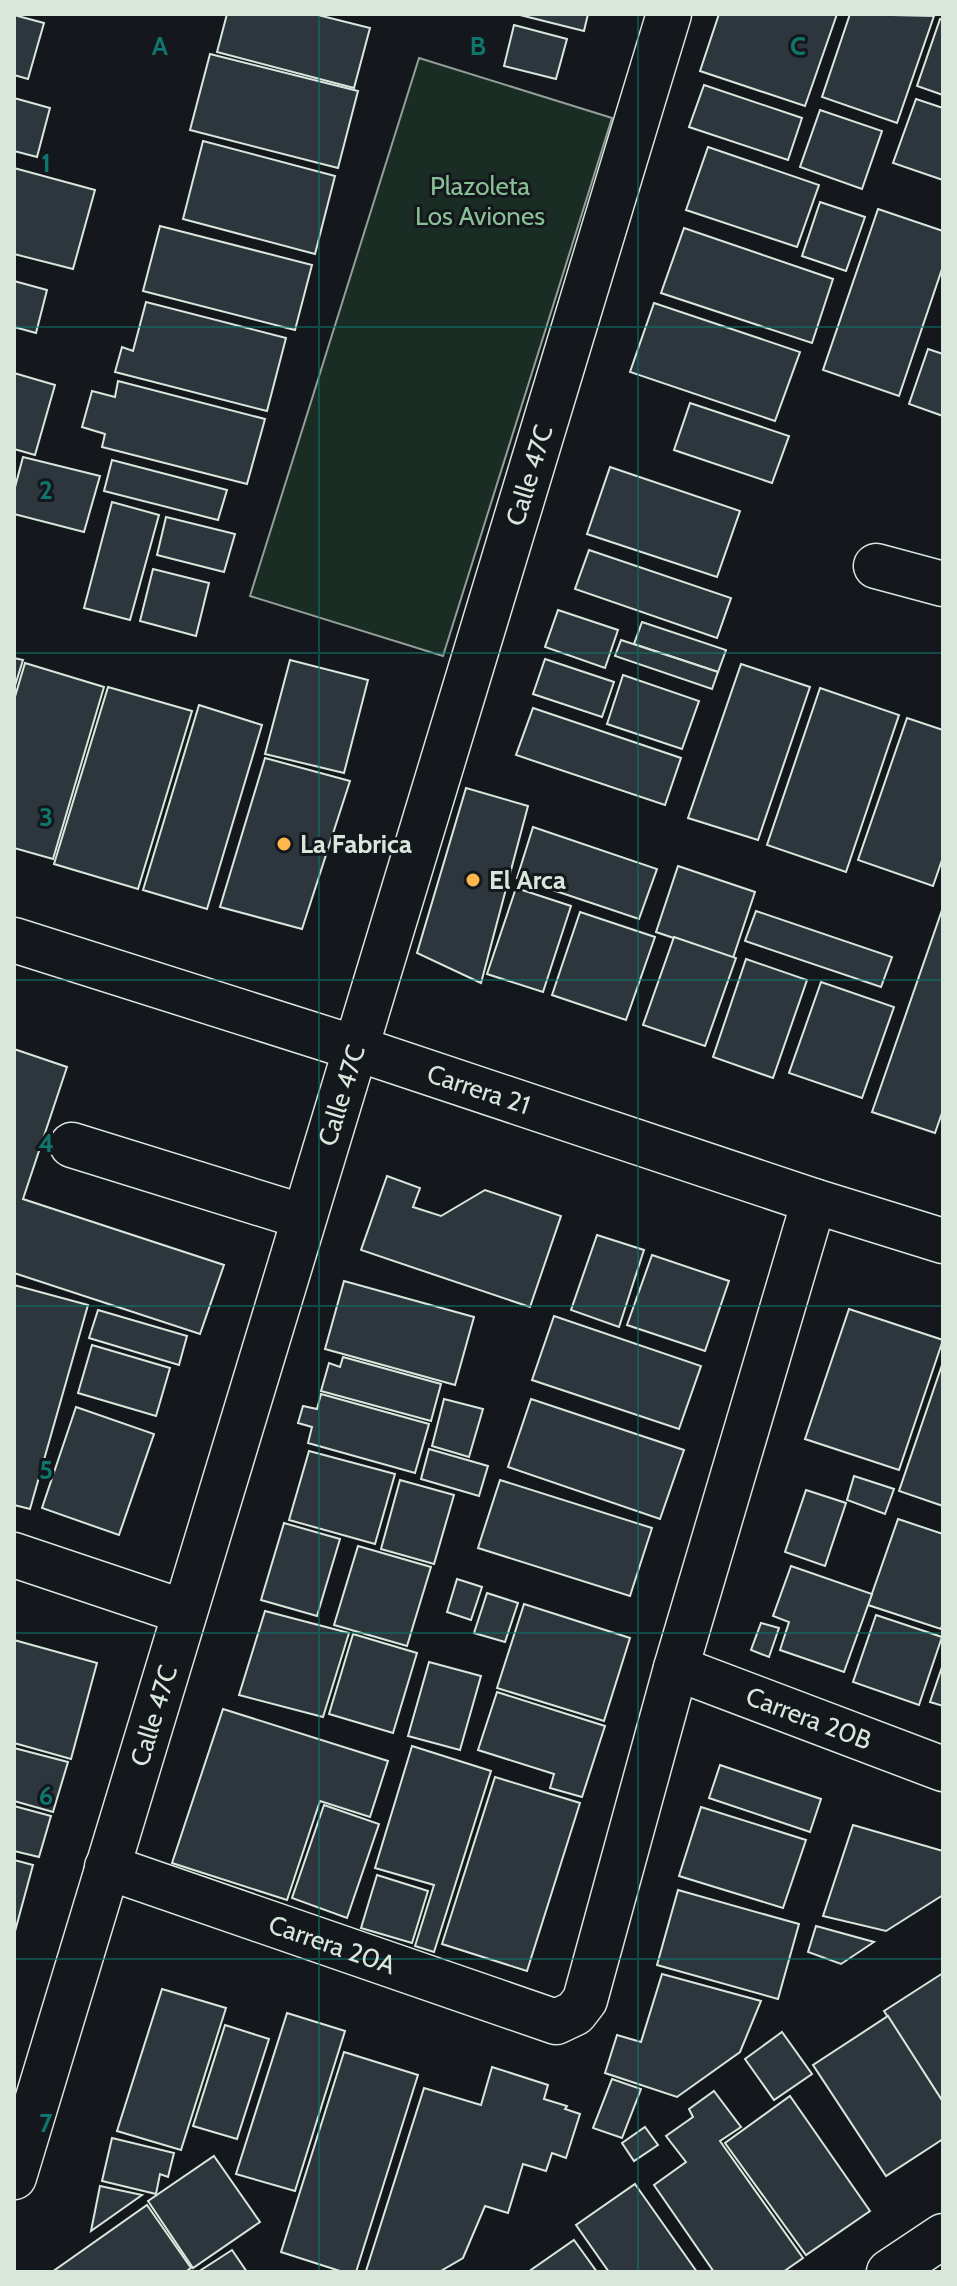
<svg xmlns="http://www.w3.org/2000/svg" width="957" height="2286" viewBox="0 0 957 2286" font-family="Cabin,sans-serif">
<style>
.green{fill:#1a2d24;stroke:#939e99;stroke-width:2}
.building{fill:#2c363c;stroke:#d8e6dc;stroke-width:2}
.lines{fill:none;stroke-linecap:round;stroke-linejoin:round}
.minor-casing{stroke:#d8e6dc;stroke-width:47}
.major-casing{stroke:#d8e6dc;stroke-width:47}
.minor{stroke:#14181c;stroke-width:44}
.major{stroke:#14181c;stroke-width:44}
.grid{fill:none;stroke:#0f766e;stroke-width:2;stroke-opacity:0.55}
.poi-dot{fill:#ffb74d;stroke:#14181c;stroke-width:3}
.labels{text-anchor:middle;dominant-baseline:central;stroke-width:6;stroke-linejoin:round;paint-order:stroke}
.park-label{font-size:26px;fill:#8ac095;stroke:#14181c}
.street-label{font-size:26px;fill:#d8e6dc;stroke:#14181c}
.poi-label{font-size:26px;font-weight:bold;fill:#d8e6dc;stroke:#14181c;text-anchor:start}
.grid-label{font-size:26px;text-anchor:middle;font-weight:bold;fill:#0f766e;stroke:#14181c;stroke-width:6;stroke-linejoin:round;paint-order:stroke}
</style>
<rect width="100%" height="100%" fill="#14181c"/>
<path class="green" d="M419 58 612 118 443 656 250 596Z"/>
<g class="building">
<path d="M227 14H314L370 28 354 88 217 52Z"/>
<path d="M516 14H588L584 31Z"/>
<path d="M719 14H837L805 106 700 71Z"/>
<path d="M850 14 934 16 897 123 822 97Z"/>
<path d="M14 15 44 23 28 79 14 75Z"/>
<path d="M940 19 943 20V95L917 86Z"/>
<path d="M514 25 567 39 556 79 504 66Z"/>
<path d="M210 54 358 91 338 168 190 130Z"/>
<path d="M704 85 802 118 788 160 689 127Z"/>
<path d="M14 98 50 108 37 157 14 151Z"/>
<path d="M916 99 943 108V180L893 163Z"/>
<path d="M820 110 882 131 862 189 800 167Z"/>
<path d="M203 141 335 176 315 254 183 219Z"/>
<path d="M708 147 819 185 797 247 686 210Z"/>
<path d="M14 168 95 190 73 269 14 254Z"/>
<path d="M820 202 865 217 846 271 802 256Z"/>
<path d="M878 209 943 231V266L899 396 823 370Z"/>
<path d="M160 226 312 265 295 330 143 291Z"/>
<path d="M684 228 833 279 812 343 661 293Z"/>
<path d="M14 281 47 290 36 333 14 327Z"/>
<path d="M146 302 286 338 267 411 115 372 122 347 133 351Z"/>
<path d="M654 303 800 352 775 421 630 372Z"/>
<path d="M928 349 943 354V416L909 404Z"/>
<path d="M14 373 55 385 35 455 14 449Z"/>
<path d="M118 381 265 419 247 484 102 447 105 434 82 427 92 391 115 397Z"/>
<path d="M690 403 789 436 772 483 674 450Z"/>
<path d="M23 457 100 476 84 532 14 514V491Z"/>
<path d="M112 460 227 490 218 520 104 491Z"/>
<path d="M610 467 740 511 717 577 587 534Z"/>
<path d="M112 502 159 515 130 620 84 608Z"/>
<path d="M166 517 235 534 224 572 157 555Z"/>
<path d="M589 550 731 598 717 638 575 589Z"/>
<path d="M153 569 209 583 196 636 140 621Z"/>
<path d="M558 610 618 630 605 668 545 647Z"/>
<path d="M642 622 726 650 718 672 634 644Z"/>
<path d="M621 640 718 672 712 689 615 656Z"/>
<path d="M14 658 23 660 14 689Z"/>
<path d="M545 659 614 682 602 717 533 694Z"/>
<path d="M290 660 368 680 344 773 265 754Z"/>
<path d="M25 663 104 687 53 859 14 848V700Z"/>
<path d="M741 664 810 687 758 840 688 818Z"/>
<path d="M623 675 699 701 682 749 607 724Z"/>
<path d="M108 687 192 711 138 889 54 864Z"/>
<path d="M820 688 899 715 846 872 767 845Z"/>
<path d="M199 705 262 725 207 909 143 890Z"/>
<path d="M533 708 681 758 665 805 516 755Z"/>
<path d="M907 718 943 730V857L933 886 858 860Z"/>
<path d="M265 758 350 781 302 929 220 907Z"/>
<path d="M466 788 528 806 481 983 417 953Z"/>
<path d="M533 827 657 869 639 919 517 878Z"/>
<path d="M678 866 755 892 733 958 656 932Z"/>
<path d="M516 888 571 906 543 992 487 974Z"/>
<path d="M942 910 943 1110 935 1133 872 1112Z"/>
<path d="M756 911 892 957 881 987 745 941Z"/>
<path d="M580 912 655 937 626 1020 552 995Z"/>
<path d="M674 937 736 958 705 1046 643 1025Z"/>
<path d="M746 959 807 980 773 1078 713 1057Z"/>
<path d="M821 982 894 1007 862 1098 789 1073Z"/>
<path d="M14 1049 67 1067 23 1199 224 1265 200 1334 14 1273Z"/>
<path d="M387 1176 420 1188 413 1207 441 1216 485 1190 561 1216 530 1307 361 1250Z"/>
<path d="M597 1235 644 1250 619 1327 571 1310Z"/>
<path d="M652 1255 729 1281 705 1351 627 1325Z"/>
<path d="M344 1281 474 1317 455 1385 325 1349Z"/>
<path d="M14 1285 88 1305 30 1509 14 1505Z"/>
<path d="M849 1309 943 1340 899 1470 805 1439Z"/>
<path d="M98 1310 187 1336 179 1365 89 1338Z"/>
<path d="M554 1316 701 1366 679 1429 532 1380Z"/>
<path d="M92 1345 170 1368 156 1416 78 1393Z"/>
<path d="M343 1357 441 1384 431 1421 321 1391 329 1363 340 1367Z"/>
<path d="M943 1362V1506L899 1491Z"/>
<path d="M321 1394 429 1424 415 1473 308 1443 312 1427 298 1423 303 1406 317 1409Z"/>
<path d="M444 1399 483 1409 469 1457 432 1446Z"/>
<path d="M531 1399 684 1450 660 1519 508 1467Z"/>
<path d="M76 1407 154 1434 119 1535 42 1508Z"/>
<path d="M429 1449 488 1466 479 1496 421 1479Z"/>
<path d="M309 1451 395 1474 375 1544 289 1520Z"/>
<path d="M854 1476 894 1489 885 1514 847 1500Z"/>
<path d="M400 1480 454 1495 434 1564 381 1549Z"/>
<path d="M500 1480 652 1528 630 1596 478 1548Z"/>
<path d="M806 1490 846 1503 825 1566 785 1552Z"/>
<path d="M898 1519 943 1534V1622L941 1629 868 1605Z"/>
<path d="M284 1523 340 1539 317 1616 261 1600Z"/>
<path d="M358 1546 431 1567 407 1646 334 1625Z"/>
<path d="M791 1566 872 1594 844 1672 780 1650 789 1622 773 1616Z"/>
<path d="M457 1579 482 1587 471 1620 447 1612Z"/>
<path d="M487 1593 518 1603 505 1642 474 1633Z"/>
<path d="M524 1604 630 1638 604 1721 497 1688Z"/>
<path d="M265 1611 349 1633 323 1717 239 1695Z"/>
<path d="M876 1615 942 1637 919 1705 853 1682Z"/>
<path d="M761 1623 779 1628 769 1657 751 1650Z"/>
<path d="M353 1634 417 1653 393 1733 329 1714Z"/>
<path d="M14 1640 97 1663 71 1759 14 1743Z"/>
<path d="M429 1662 481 1676 460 1750 408 1736Z"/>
<path d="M943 1664V1706L930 1702Z"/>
<path d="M497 1692 605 1726 582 1797 550 1788 554 1774 478 1750Z"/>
<path d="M223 1709 388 1761 370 1817 320 1801 287 1900 172 1863Z"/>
<path d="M412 1746 491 1771 434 1952 415 1946 434 1885 375 1868Z"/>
<path d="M14 1748 68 1762 53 1812 14 1801Z"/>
<path d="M720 1765 821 1799 810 1832 709 1798Z"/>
<path d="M495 1777 580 1803 527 1971 442 1944Z"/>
<path d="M324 1805 379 1824 347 1918 292 1898Z"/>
<path d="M14 1806 51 1816 39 1857 14 1851Z"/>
<path d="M701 1807 806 1840 783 1908 679 1876Z"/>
<path d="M853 1825 943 1851V1895L886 1931 823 1916Z"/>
<path d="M14 1860 33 1865 14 1935Z"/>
<path d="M377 1875 428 1891 412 1943 361 1928Z"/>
<path d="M678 1890 799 1924 778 1999 657 1965Z"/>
<path d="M816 1926 874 1942 841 1964 808 1952Z"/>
<path d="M943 1973V2102L884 2011Z"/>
<path d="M662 1974 761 2001 740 2052 677 2097 605 2073 617 2035 641 2042Z"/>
<path d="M162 1989 226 2008 181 2150 117 2131Z"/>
<path d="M287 2013 345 2031 295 2191 236 2174Z"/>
<path d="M888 2016 943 2102V2139L886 2176 813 2065Z"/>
<path d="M225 2025 269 2039 237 2139 193 2126Z"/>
<path d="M782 2032 812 2074 774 2100 745 2059Z"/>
<path d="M344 2052 418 2075 356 2272H343L281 2252Z"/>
<path d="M492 2067 548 2085 544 2099 567 2106 565 2109 580 2114 566 2158 552 2153 546 2171 523 2164 508 2213 485 2206 463 2258 439 2272 366 2271 424 2088 481 2105Z"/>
<path d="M612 2079 641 2089 622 2138 593 2128Z"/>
<path d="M714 2091 741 2127 720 2141 803 2258 783 2272H714L654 2185 686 2162 666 2136 693 2117 689 2109Z"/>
<path d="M790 2096 870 2211 806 2255 725 2143Z"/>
<path d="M645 2127 658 2145 634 2161 622 2143Z"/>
<path d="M112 2138 174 2153 168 2177 160 2174 156 2194 102 2181Z"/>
<path d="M214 2156 260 2222 193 2268 148 2201Z"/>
<path d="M635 2184 697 2272H609L576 2225Z"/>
<path d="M100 2186 142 2195 91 2231Z"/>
<path d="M147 2205 191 2268 185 2272H52Z"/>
<path d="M574 2240 597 2272H528Z"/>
<path d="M232 2250 247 2272H198Z"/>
</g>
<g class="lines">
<defs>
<g id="minor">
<path d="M876 566 943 584"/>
<path d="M72 1145 304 1217"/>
<path d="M14 1555 184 1612"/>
<path id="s1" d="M676 1668 943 1769"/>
<path id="s2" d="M107 1867 556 2022 575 2013 585 2000 676 1668 814 1201"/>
<path id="s3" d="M14 2177 669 14"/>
<path d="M889 2272 943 2236"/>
</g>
<g id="major">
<path id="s4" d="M14 940 355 1048 814 1201 943 1241"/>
</g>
</defs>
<use href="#minor" class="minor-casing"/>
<use href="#major" class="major-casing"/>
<use href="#minor" class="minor"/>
<use href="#major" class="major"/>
</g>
<path class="grid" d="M319 14V2272M638 14V2272M14 327H943M14 653H943M14 980H943M14 1306H943M14 1633H943M14 1959H943"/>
<g class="poi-dot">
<circle cx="284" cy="844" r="8"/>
<circle cx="473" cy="880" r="8"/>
</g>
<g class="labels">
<g class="park-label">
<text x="480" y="186">Plazoleta<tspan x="480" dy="30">Los Aviones</tspan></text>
</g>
<g class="street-label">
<text stroke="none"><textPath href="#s3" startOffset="1778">Calle 47C</textPath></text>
<text stroke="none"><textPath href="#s4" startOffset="488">Carrera 21</textPath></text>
<text stroke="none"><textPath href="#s3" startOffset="1130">Calle 47C</textPath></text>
<text stroke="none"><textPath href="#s3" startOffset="482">Calle 47C</textPath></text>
<text stroke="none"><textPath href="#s1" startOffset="142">Carrera 20B</textPath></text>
<text stroke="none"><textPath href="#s2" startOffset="238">Carrera 20A</textPath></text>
</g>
<g class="poi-label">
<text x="300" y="844">La Fabrica</text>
<text x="489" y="880">El Arca</text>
</g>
</g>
<g class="grid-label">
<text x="160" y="55">A</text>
<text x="478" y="55">B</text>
<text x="798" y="55">C</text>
<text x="46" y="172">1</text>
<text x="46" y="499">2</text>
<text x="46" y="826">3</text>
<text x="46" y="1152">4</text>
<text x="46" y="1479">5</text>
<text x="46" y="1805">6</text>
<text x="46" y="2132">7</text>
</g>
<rect width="957" height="2286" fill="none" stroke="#d8e6dc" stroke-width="32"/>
</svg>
